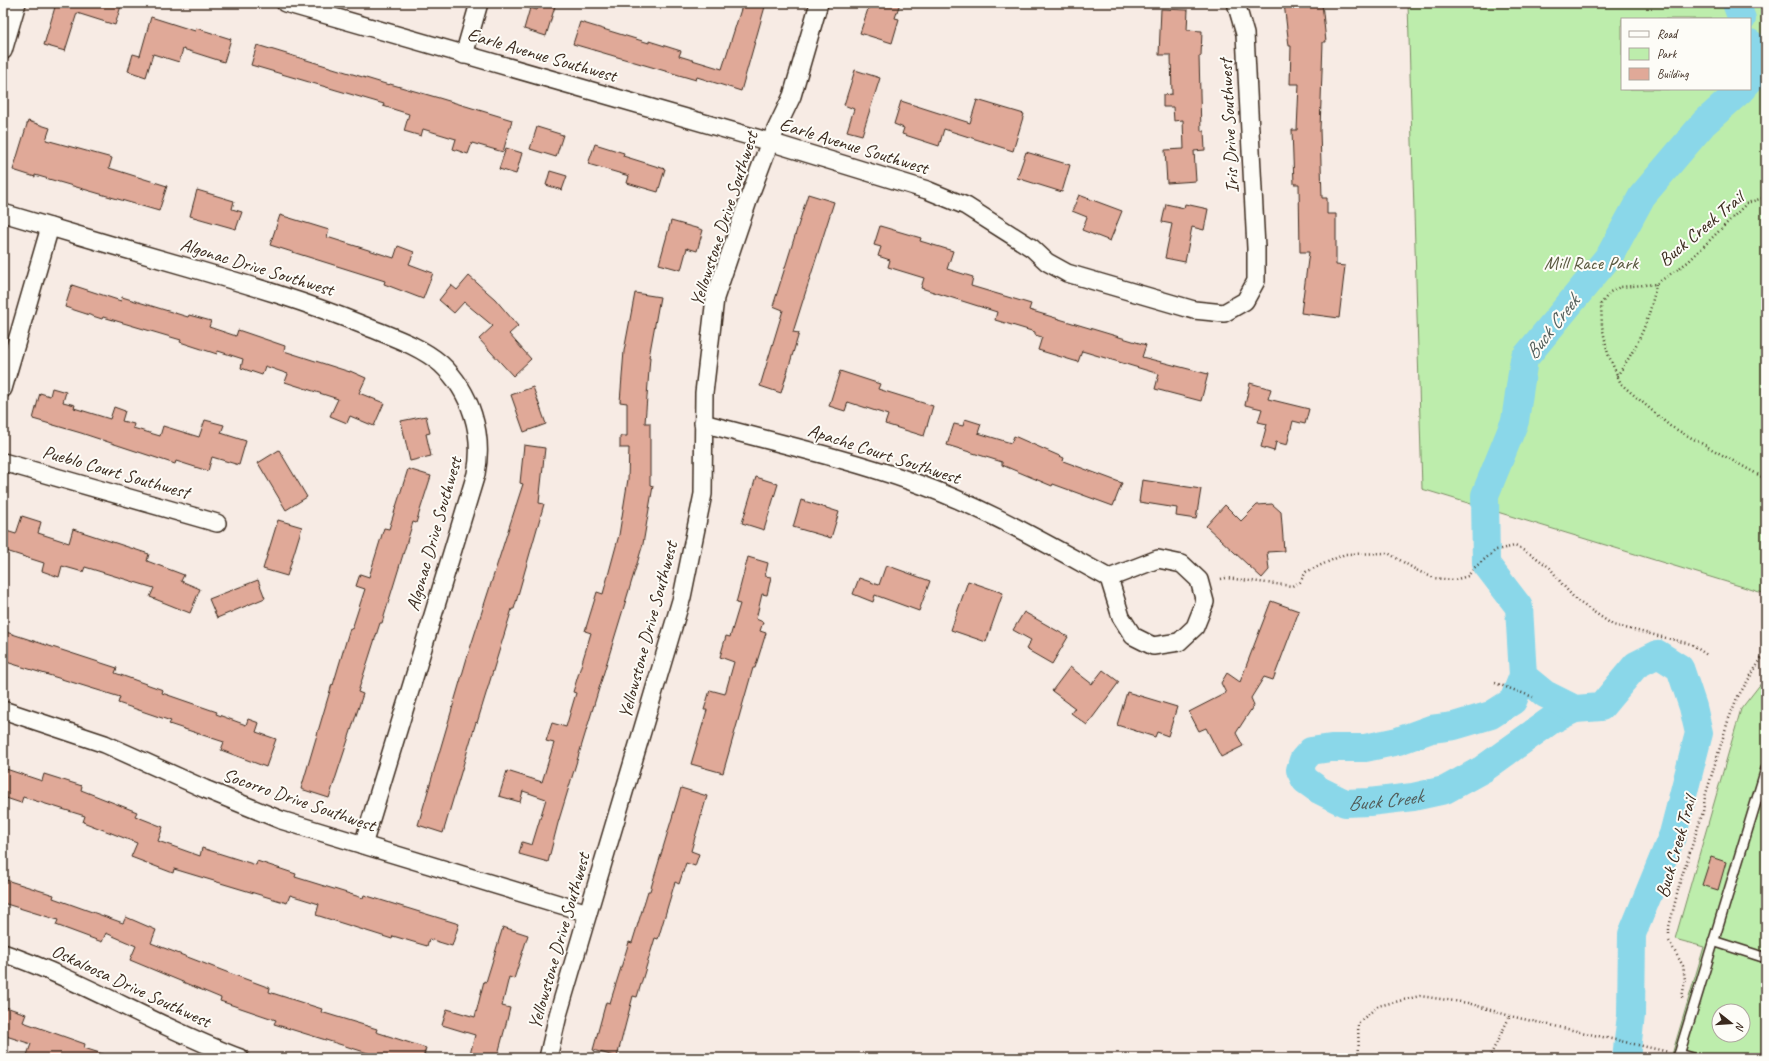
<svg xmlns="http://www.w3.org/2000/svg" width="1769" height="1061" viewBox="0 0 1769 1061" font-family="Caveat,sans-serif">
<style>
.green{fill:#bdedac;stroke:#7c8c65;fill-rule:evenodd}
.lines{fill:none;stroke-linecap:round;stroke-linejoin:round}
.river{stroke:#8ad7e9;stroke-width:28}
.building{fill:#e0a998;stroke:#3b2a1e}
.service-casing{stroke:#3b2a1e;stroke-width:12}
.minor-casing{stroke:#3b2a1e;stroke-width:20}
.path{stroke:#3b2a1e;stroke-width:2.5;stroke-dasharray:1 3;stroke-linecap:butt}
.service{stroke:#fdfcf7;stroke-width:9}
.minor{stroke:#fdfcf7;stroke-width:17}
.labels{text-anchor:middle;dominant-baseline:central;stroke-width:4;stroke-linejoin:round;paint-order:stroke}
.street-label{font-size:19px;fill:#3b2a1e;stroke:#fdfcf7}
.park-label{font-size:19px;fill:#5c5b42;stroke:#fdfcf7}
.water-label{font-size:20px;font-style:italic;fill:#535e5b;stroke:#fdfcf7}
</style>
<rect width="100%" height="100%" fill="#f7ebe4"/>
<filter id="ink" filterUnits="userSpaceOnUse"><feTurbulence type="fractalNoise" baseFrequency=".025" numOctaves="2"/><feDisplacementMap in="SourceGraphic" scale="8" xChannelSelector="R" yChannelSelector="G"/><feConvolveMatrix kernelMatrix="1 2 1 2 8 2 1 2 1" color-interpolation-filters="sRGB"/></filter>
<g filter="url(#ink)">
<g class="green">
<path d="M1408 3H1766V594L1422 489ZM1622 19H1750V89H1622Z"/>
<path d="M1766 677V1058H1671L1704 947 1675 939 1741 709ZM1719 1011H1743V1035H1719Z"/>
</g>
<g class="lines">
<g class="river">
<path d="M1736 3 1742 19"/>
<path d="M1750 43 1753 71 1750 80"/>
<path id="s1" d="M1523 676 1513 701 1491 715 1454 726 1431 729 1398 741 1365 748H1331L1311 751 1303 760 1300 770 1305 780 1319 790 1345 803 1369 802 1413 797 1445 790 1483 769 1550 721 1575 709"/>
<path d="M1626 1058 1631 1015 1632 934 1673 834 1699 733 1693 707 1680 668 1658 654 1636 665 1601 707 1575 709 1545 694 1523 676 1519 607 1486 564 1485 495 1515 421 1524 359 1610 255 1642 196 1704 123 1742 89"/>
</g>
</g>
<g class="building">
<path d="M54 3H111L121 6 115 25 77 13 65 51 44 45 55 7 54 6Z"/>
<path d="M539 3H556L546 36 524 29 530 8 537 10Z"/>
<path d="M743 3H766L741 91 697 77 696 80 573 44 580 22 649 43V41L681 51 679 56 722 69Z"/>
<path d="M870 3H900L895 18 899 19 892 43 860 33Z"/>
<path d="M1284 3H1322L1326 42H1323L1320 130 1322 198H1327V214H1336V265L1345 266 1339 318 1301 313 1309 252H1300L1299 184H1294L1292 130H1297L1299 84H1290L1291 46H1289Z"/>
<path d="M1161 9 1188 10 1187 30 1202 31 1201 56H1199L1201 131H1204L1205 150 1194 151 1196 181 1167 183 1165 150 1184 149 1183 120 1174 121 1173 107H1163V95L1172 94 1171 55H1159Z"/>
<path d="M151 17 195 31 196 28 231 39 224 62 183 49 179 62 153 54 146 77 128 71 133 54 140 56Z"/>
<path d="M257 45 389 85 390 84 439 98 512 120 503 152 472 143 468 154 453 149 456 139 423 129 421 136 404 131 409 114 383 106 384 104 251 65Z"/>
<path d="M855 70 880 78 862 135 847 131 854 109 844 105Z"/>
<path d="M977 100 1024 114 1013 151 944 129 939 146 902 134 904 128 894 124 901 101 970 123Z"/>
<path d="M28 121 50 128 46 140 112 158 109 168 167 186 159 211 35 175V177L13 170Z"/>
<path d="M537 127 563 135 556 157 530 149Z"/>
<path d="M595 144 624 153 623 156 665 169 658 192 627 183 629 176 588 164Z"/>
<path d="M506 148 522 153 516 174 499 169Z"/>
<path d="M1026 152 1070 165 1062 192 1017 178Z"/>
<path d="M550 171 567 176 562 190 546 185Z"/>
<path d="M197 190 234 201 232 209 242 212 236 229 190 216Z"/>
<path d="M808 194 834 202 793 332 799 333 781 393 760 386 783 310 773 306Z"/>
<path d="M1079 195 1122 211 1110 241 1082 230 1087 217 1072 211Z"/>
<path d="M1166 204 1184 208 1185 204 1208 209 1204 230 1192 227 1185 262 1165 258 1172 224 1162 222Z"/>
<path d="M280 215 329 230 327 237 394 258 398 246 414 252 409 264 433 273 423 299 384 284 385 281 270 245Z"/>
<path d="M671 221 703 230 697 251 687 248 681 270 659 264Z"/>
<path d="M880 226 921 238 920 241 953 251 947 269 973 277 971 286 1031 304 1029 310 1146 345 1142 357 1208 374 1201 401 1155 389 1159 374 1082 351 1078 362 1038 350 1042 337 1035 335V332L995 320 997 312 921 288 924 278 888 267 890 260 878 256 881 247 874 245Z"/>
<path d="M469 276 495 299 518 326 509 334 531 359 513 376 479 339 493 326 464 302 454 313 439 300 451 285 457 290Z"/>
<path d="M72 285 121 301 122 297 188 317 189 315 211 321 209 327 236 336 238 330 285 346 284 351 350 372V371L366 378 359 393 384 403 374 426 350 416 347 423 330 416 338 399 285 382 288 374 265 366 262 375 241 368 243 359 218 351 217 354 180 342 181 340 103 317 102 319 65 307Z"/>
<path d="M635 293 660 297 649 357H650L645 423H650V485L653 486 643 544 558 823 548 862 519 854 522 842 532 845 546 799 523 791 520 802 499 796 507 771 542 782 554 743 546 741 552 723 566 727 576 693 573 692 591 633 585 631 597 592 603 594 619 535 628 479 629 448H620V436H627V403L620 402 624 351Z"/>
<path d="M840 371 880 384 878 389 933 406 924 436 885 424 888 415 848 402 845 411 829 406Z"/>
<path d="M1250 383 1271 389 1268 399 1309 409 1305 424 1293 421 1287 445 1276 442 1274 451 1261 447 1267 424 1258 422 1262 409 1245 405Z"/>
<path d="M533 387 546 424 524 432 511 395Z"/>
<path d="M52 388 66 392 63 402 75 405 74 408 110 419 114 407 125 411 122 421 134 424 133 428 160 436 163 426 199 437 205 420 224 425 221 433 246 441 239 465 212 457 208 471 176 461 175 464 81 433 33 419 40 393 50 396Z"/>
<path d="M426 416 430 433 426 434 431 456 410 461 401 421Z"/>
<path d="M965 419 981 424 978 433 1011 443 1014 436 1064 458 1063 461 1122 483 1113 506 1053 484 1052 486 1002 465V462L947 445 954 424 963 426Z"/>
<path d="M524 445 545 448 539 503 544 504 514 609H512L477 723 476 722 443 833 418 825 467 658 523 484 520 483Z"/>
<path d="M279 450 307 497 286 510 258 463Z"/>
<path d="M408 469 431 476 416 523 413 522 382 623H380L358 692 363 694 329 798 301 789 332 684 333 685 350 628 352 629 365 589 356 586 360 574 369 577 384 528 389 529Z"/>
<path d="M756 477 778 484 764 530 742 523Z"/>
<path d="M1142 480 1201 489 1196 519 1176 516 1177 508 1139 502Z"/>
<path d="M801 500 839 512 831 538 793 527Z"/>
<path d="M1272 504 1281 512 1284 551 1267 552 1269 570 1262 578 1206 526 1225 505 1241 521 1257 505Z"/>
<path d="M22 516 41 522 38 533 69 543 73 529 149 554 147 561 184 575 181 581 200 589 190 613 150 597 154 588 85 567 83 572 62 566 59 577 42 571 44 563 3 550V530L16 534Z"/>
<path d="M278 520 302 527 287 576 263 569Z"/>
<path d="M748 557 768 563 765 576 771 577 767 595 762 594 756 619 763 622 760 631 766 633 755 668H753L723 773 691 764 707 710H704L710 690 725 694 734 662 720 657 726 636 730 637 740 604 736 603Z"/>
<path d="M886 565 930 581 919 611 875 595 873 602 853 594 859 578 879 585Z"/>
<path d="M258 580 265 598 217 618 209 599Z"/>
<path d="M968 581 1003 593 986 642 951 630Z"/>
<path d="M1271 601 1299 611 1273 680 1264 677 1251 698 1254 705 1236 733 1243 746 1221 757 1206 728 1199 731 1189 712 1226 693 1221 683 1227 673 1240 682Z"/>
<path d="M1024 612 1068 637 1052 664 1026 649 1031 640 1013 630Z"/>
<path d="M3 631 117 668 115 673 163 690 162 693 217 712 216 714 246 725 248 719 259 723 256 732 276 739 266 767 221 750 224 742 169 724 171 721 118 703 120 697 3 661Z"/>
<path d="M1070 667 1092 684 1103 670 1119 682 1087 725 1071 713 1075 708 1052 691Z"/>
<path d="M1127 692 1177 707 1168 736 1157 732 1155 737 1117 725Z"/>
<path d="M3 768 42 781 44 774 82 786 81 790 137 812 135 816 163 827 158 841 200 856 202 848 256 865 257 861 296 874 295 877 363 898 364 895 459 924 452 946 429 939 427 946 393 936 392 939 316 915 319 904 290 895 287 903 174 869 173 873 131 857 137 843 83 822 85 816 23 797 21 803 3 797Z"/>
<path d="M681 788 707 796 691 851 699 854 695 866 686 863 679 884 675 882 658 939 655 938 637 997 633 996 617 1057 593 1050 606 1002 610 1003 629 942 632 943 648 891H650Z"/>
<path d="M1711 857 1726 862 1718 890 1702 885Z"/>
<path d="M3 879 54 895 53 898 123 923 126 917 156 930 151 943 229 973 270 988 269 992 322 1009 321 1012 377 1029 376 1032 426 1048 423 1058H384L274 1024 276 1020 220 1001 221 998 130 960 136 946 106 933 102 942 56 925 58 920 3 903Z"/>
<path d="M503 927 528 935 514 979 509 977 502 1006 510 1008 505 1028 497 1058H469L475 1035 442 1025 447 1009 475 1017 484 981 486 982Z"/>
<path d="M3 1006 26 1014 23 1022 85 1044 84 1048 106 1055 105 1058H26L31 1044 3 1035Z"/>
</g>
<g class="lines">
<defs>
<g id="service">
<path d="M1713 941 1766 958"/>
<path d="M1679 1054 1693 1058"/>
<path d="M1678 1058 1766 769"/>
</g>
<g id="minor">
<path d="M285 3 770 142 927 190 966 206 1032 248 1047 262 1067 273 1194 310 1224 313 1245 301 1256 281V248L1245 34 1236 3"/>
<path d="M3 51 17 3"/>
<path d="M464 55 479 3"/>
<path d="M3 213C66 232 128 250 191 268 249 285 307 302 363 325 389 336 419 345 441 364 471 392 484 434 476 474L363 845"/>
<path d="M3 389 50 227"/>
<path d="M703 423C773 442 845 458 913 482 982 506 1045 543 1109 578L1121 617 1133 636 1153 646 1179 642 1195 627 1205 602 1199 580 1182 564 1158 559 1109 578"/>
<path d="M3 462 217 523"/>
<path d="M3 710 105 744 205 789 281 820 588 913"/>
<path d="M3 953C85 981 159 1028 240 1058"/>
<path d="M548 1058 558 1015 588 913 682 597 703 494 704 393 715 298 750 195 770 142 792 96 819 3"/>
</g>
</defs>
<use href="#service" class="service-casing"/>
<use href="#minor" class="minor-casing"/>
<g class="path">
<path d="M1766 197 1747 203 1688 262 1656 284 1620 287 1610 292 1601 304 1602 326 1608 354 1621 384 1670 426 1766 479"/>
<path d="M1617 376C1638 346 1650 320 1656 284"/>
<path d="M1221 579 1226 578 1292 586 1300 582 1306 572 1345 554 1388 553 1418 571 1434 578 1454 580 1468 576 1474 568 1496 550 1515 546 1534 556 1550 568 1562 584 1576 600 1613 625 1691 644 1707 655"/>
<path d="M1495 683 1533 697"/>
<path d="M1682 998 1685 980 1683 966 1669 941V927L1680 882 1703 812 1705 797 1728 721 1737 698 1766 651"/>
<path d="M1359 1058 1358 1023 1378 1006 1420 996 1468 1003 1510 1016 1669 1052"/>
<path d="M1489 1058 1510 1016"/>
</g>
<use href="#service" class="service"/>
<use href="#minor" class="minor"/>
</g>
</g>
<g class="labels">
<g class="street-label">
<text transform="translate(542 55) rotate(16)">Earle Avenue Southwest</text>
<text transform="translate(1229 126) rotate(-93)">Iris Drive Southwest</text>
<text transform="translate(854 146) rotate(17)">Earle Avenue Southwest</text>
<text transform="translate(724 219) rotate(-72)">Yellowstone Drive Southwest</text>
<text transform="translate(1701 229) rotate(-40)">Buck Creek Trail</text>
<text transform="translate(257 267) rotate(17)">Algonac Drive Southwest</text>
<text transform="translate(884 454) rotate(18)">Apache Court Southwest</text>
<text transform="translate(116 472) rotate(16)">Pueblo Court Southwest</text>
<text transform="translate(434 534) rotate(-74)">Algonac Drive Southwest</text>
<text transform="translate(648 630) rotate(-75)">Yellowstone Drive Southwest</text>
<text transform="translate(299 800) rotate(19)">Socorro Drive Southwest</text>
<text transform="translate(1676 847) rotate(-74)">Buck Creek Trail</text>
<text transform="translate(559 941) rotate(-74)">Yellowstone Drive Southwest</text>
<text transform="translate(131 986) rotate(25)">Oskaloosa Drive Southwest</text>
</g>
<g class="park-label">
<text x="1591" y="263">Mill Race Park</text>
</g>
<g class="water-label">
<text transform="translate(1552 327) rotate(-52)">Buck Creek</text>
<text stroke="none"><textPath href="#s1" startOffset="358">Buck Creek</textPath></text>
</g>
</g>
<rect width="1769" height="1061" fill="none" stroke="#fdfcf7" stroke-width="16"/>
<rect x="8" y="8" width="1753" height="1045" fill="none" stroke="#3b2a1e" stroke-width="1.5" filter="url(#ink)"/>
<rect x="1621" y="18" width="130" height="72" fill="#fdfcf7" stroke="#afa8a0"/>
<rect x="1629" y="31" width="20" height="6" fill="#fdfcf7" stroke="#afa8a0"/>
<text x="1657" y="38" font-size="12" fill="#3b2a1e">Road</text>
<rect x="1629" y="48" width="20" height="12" fill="#bdedac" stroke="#afa8a0"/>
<text x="1657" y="58" font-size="12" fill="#3b2a1e">Park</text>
<rect x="1629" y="68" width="20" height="12" fill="#e0a998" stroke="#afa8a0"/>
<text x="1657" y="78" font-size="12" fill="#3b2a1e">Building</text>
<g transform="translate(1731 1023) rotate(107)"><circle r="19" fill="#fdfcf7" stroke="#afa8a0"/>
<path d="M0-3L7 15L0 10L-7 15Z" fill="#3b2a1e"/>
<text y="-6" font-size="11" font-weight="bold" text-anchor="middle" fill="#3b2a1e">N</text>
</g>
</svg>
